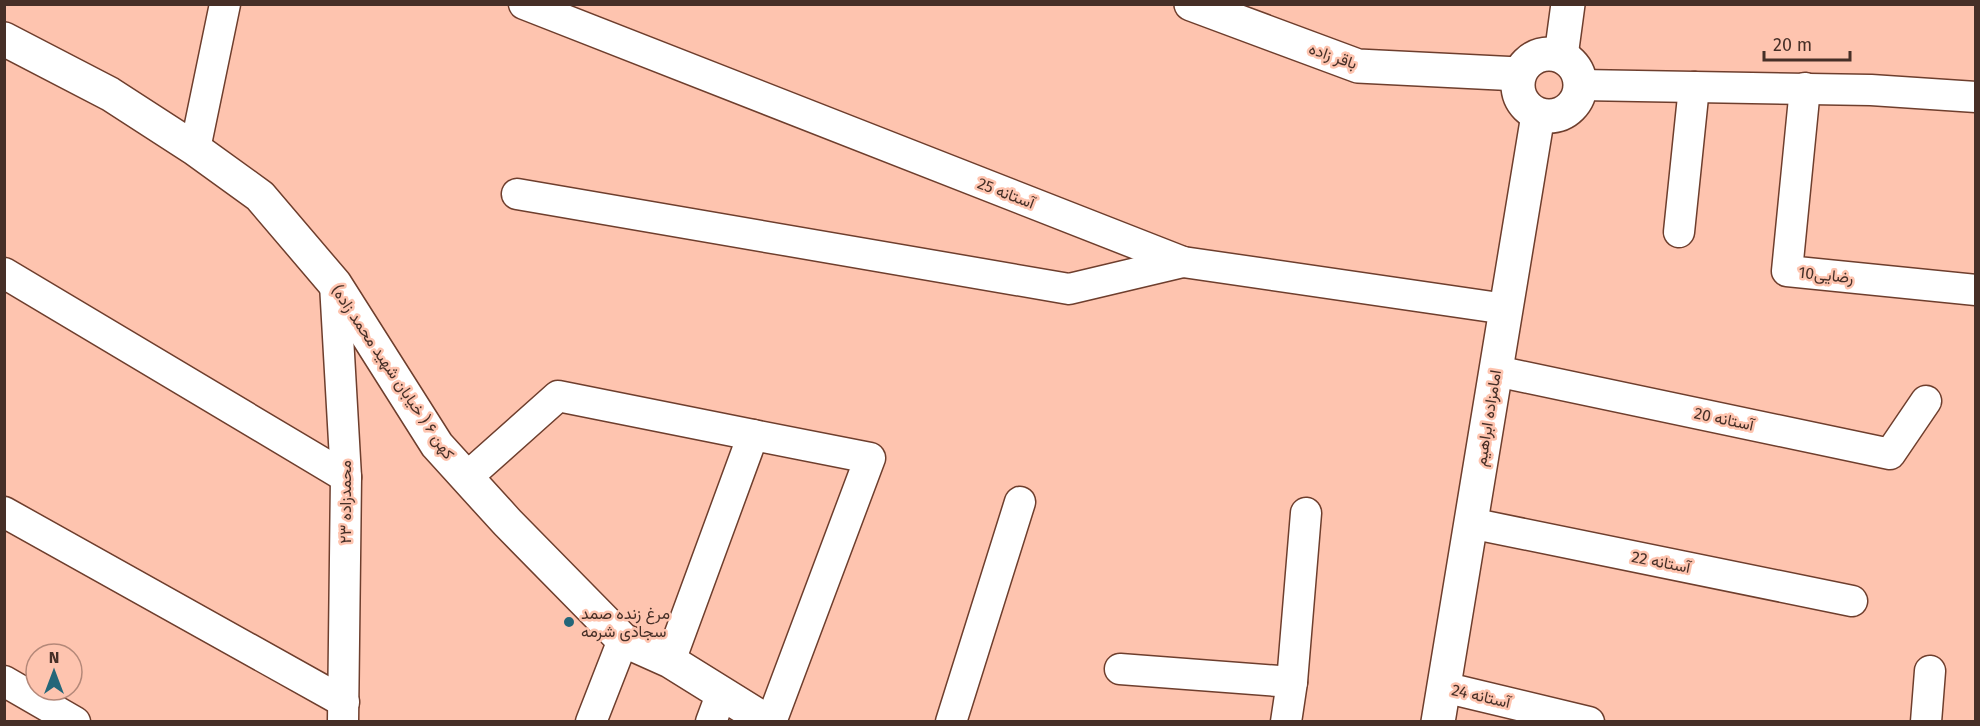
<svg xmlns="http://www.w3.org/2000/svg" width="1980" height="726" viewBox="0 0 1980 726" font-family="'Fira Sans',Vazirmatn,sans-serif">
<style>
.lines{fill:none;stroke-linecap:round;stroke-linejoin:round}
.street-casing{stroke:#6e3e2d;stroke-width:33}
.secondary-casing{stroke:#6e3e2d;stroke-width:36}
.street{stroke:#fff;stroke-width:30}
.secondary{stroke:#fff;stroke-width:33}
.poi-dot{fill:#246679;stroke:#fec4af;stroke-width:2}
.labels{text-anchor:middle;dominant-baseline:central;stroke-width:5;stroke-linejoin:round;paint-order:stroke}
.street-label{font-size:16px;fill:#462f27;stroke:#fec4af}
.poi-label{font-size:16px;fill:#462f27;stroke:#fec4af;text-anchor:start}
</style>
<rect width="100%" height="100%" fill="#fec4af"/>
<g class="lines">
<defs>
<g id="street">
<path d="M524 4 1183 262 1506 309"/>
<path d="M1581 85 1871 90 1976 97"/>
<path d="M1805 88 1787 271 1976 290"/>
<path d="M195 149 225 4"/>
<path d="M517 194 1069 289 1183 262"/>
<path d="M1679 232 1694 87"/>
<path d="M4 273 346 477"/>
<path d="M335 284 346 477 343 722"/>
<path d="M1496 371 1890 454 1926 401"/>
<path d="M466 478 558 396 753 435"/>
<path d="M4 512 344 702"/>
<path d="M1470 523 1852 601"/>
<path d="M670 661 753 435 870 458 771 722"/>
<path d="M1120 669 1292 682"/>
<path d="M4 681 75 722"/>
<path d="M1443 687 1589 722"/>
<path d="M591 722 623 640"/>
<path d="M711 722 721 695"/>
<path d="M951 722 1020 502"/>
<path d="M1286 722 1292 682 1306 513"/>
<path d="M1926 722 1930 671"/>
</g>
<g id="secondary">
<path d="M1191 4 1358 66 1519 74"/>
<path d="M4 39 110 94 195 149 260 196 335 284 437 445 507 522 623 640 670 661 768 722"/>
<circle cx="1549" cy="85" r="31"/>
<path d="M1561 56 1568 4"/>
<path d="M1438 722 1538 115"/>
</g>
</defs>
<use href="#street" class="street-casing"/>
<use href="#secondary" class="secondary-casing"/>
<use href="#street" class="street"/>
<use href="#secondary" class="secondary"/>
</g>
<circle class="poi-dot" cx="569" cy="622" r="6"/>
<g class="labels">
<g class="street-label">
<text transform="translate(1333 56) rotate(19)">باقر زاده</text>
<text transform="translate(1006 193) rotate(21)">آستانه 25</text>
<text transform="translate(1826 275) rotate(6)">رضایی10</text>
<text transform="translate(393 372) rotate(56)">کهن ۶ ( خیابان شهید محمد زاده)</text>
<text transform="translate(1488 418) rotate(-81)">امامزاده ابراهیم</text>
<text transform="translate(1724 419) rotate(12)">آستانه 20</text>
<text transform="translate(345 502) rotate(-90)">محمدزاده ۲۳</text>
<text transform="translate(1661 562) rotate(11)">آستانه 22</text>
<text transform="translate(1481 696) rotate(13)">آستانه 24</text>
</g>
<g class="poi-label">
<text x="581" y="613">مرغ زنده صمد<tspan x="581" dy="18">سجادی شرمه</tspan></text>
</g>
</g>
<rect width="1980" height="726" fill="none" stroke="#462f27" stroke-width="12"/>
<g transform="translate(54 672)"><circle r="28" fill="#fec4af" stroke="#b48879" stroke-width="1.5"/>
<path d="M0-4.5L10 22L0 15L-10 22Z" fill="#246679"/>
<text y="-9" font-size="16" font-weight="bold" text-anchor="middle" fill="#462f27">N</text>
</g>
<path d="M1764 51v9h86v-9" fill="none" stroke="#462f27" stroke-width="3"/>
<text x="1773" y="51" font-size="18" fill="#462f27" stroke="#fec4af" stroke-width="4.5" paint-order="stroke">20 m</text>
</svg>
